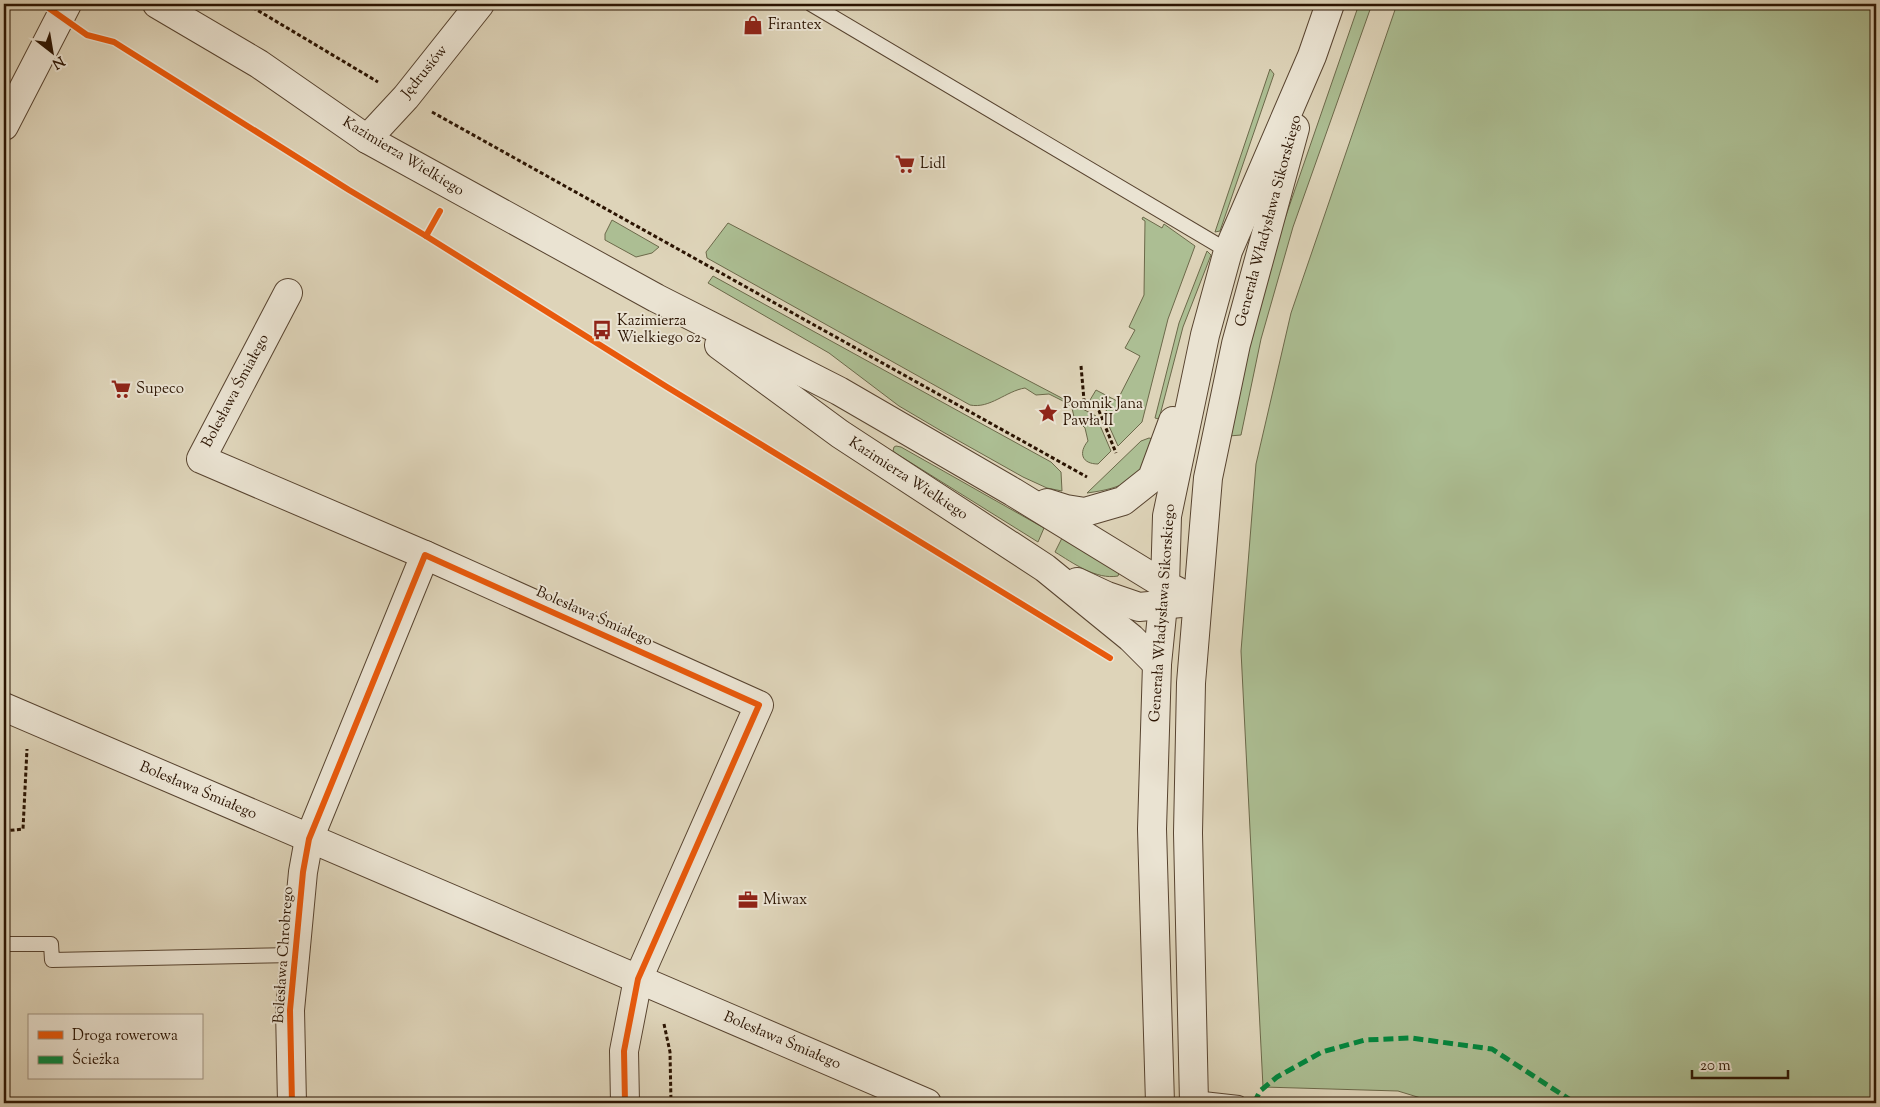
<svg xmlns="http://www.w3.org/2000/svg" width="1880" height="1107" viewBox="0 0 1880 1107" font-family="'Sorts Mill Goudy',serif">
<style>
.green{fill:#acbe93;stroke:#6c694a}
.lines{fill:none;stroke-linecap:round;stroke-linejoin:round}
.service-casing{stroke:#584430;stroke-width:16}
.minor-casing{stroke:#584430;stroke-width:30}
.tertiary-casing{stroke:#584430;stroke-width:30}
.path{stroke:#2b1402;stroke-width:3;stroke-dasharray:4 2.5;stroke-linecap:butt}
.service{stroke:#eae3d2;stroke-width:14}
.minor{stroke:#eae3d2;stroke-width:28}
.tertiary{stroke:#eae3d2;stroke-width:28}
.quiet{stroke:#00873e;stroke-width:5;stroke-dasharray:10 5;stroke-linecap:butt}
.cycleway-casing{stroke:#eae3d2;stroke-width:9}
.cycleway{stroke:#e8590c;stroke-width:6}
.labels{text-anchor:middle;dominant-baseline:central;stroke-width:4;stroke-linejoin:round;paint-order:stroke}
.poi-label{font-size:15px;fill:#2b1402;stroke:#eae3d2;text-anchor:start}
.street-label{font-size:15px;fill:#2b1402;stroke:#eae3d2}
</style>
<rect width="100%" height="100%" fill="#ded4b9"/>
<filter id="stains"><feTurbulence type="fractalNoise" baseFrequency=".004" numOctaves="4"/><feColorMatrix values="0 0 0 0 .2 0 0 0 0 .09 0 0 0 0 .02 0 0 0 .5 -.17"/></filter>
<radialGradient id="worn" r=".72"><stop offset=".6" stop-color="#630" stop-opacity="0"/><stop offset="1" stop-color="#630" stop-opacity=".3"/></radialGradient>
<g class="green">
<path d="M1359 4H1372L1293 227 1261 339 1241 435 1229 436 1237 390 1281 230Z"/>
<path d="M1397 4H1876V1103H1437L1398 1091 1263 1087 1241 651 1256 464 1291 313Z"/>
<path d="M1270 69 1274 74 1221 228 1220 231 1215 232Z"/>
<path d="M1143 217 1162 228 1164 224 1195 246 1168 319 1142 422 1118 446 1104 415 1107 409 1090 400 1096 390 1117 401 1140 356 1125 348 1135 330 1129 327 1144 295 1145 221 1142 219Z"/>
<path d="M612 220 659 247 652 253 636 257 605 240V234Z"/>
<path d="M728 223 1096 416 1111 451 1098 464C1082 464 1078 453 1088 441L1085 428 1074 417 1072 408 1067 403 1049 394 1036 395 1025 388C1006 391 990 409 970 405L707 258 706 252Z"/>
<path d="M1207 251 1211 255 1183 327 1159 419 1155 418 1179 323Z"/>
<path d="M713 276 1051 462 1061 472 1062 491 1047 488 1023 477 943 432 899 406 829 353 708 283Z"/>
<path d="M1149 438 1153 439C1150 447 1149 458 1144 465 1132 486 1108 490 1087 493L1141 441Z"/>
<path d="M896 446 901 447 1044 528 1038 542 897 454 893 451 894 447Z"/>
<path d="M1062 538 1116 570 1119 573 1118 576C1096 580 1073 563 1055 552Z"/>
</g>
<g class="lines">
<defs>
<g id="service">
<path d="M811 4 1228 251"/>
<path d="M4 944H51L52 960 294 955"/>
<path d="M1194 1098 1239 1103"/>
</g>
<g id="minor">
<path d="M4 126 67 4"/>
<path d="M367 139 406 97 480 4"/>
<path d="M288 293 201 459 425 555"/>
<path d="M4 707 927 1103"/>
<path d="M292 1103 290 1010 303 872 309 839 425 555 759 705 638 979 624 1051 625 1103"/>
</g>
<g id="tertiary">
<path d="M157 4 259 64 367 139 656 298 839 391 1013 492 1165 585 1197 601"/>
<path d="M719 345 840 434 1045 568 1131 638 1157 664"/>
<path d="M1047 503 1066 509 1085 512 1123 501 1152 478 1173 421"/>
<path d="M1077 582 1107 596 1139 607 1181 603"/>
<path d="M1160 1103 1152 829 1157 664 1165 585 1167 516 1205 335 1228 251 1312 56 1330 4"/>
<path d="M1194 1103 1188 833 1191 683 1208 478 1236 344 1295 128"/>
</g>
</defs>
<use href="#service" class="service-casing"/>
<use href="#minor" class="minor-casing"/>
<use href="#tertiary" class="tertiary-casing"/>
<g class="path">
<path d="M247 4 378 82"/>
<path d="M432 112 1087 477"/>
<path d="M1081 366 1084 400 1099 411 1116 453"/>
<path d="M4 831 23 829 27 749"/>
<path d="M664 1024 670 1052 671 1103"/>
</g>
<use href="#service" class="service"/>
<use href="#minor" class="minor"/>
<use href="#tertiary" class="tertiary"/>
<path class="quiet" d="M1254 1103 1260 1091 1277 1077 1322 1052 1365 1040 1411 1038 1492 1049 1575 1103"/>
<defs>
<g id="cycleway">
<path d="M43 4 87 35 114 42 349 190 426 236 440 211"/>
<path d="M426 236 667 387 1110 658"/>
<path d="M292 1103 290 1010 303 872 309 839 425 555 759 705 638 979 624 1051 625 1103"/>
</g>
</defs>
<use href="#cycleway" class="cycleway-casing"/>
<use href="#cycleway" class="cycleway"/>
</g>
<defs>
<symbol id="shop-bare" viewBox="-9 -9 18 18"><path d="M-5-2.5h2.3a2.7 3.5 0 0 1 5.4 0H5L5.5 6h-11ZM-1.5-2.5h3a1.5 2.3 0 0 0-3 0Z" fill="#8f2418" stroke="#eae3d2" stroke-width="2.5" paint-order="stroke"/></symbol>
<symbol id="supermarket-bare" viewBox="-9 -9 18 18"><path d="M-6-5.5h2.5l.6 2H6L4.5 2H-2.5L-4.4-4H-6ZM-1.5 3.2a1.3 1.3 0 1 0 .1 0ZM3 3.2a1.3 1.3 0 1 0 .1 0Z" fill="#8f2418" stroke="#eae3d2" stroke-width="2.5" paint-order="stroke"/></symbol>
<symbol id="bus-bare" viewBox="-9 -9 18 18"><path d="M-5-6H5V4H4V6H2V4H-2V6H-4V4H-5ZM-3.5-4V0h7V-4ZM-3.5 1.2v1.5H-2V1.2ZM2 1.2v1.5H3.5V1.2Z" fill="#8f2418" stroke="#eae3d2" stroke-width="2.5" paint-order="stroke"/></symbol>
<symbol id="sight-bare" viewBox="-9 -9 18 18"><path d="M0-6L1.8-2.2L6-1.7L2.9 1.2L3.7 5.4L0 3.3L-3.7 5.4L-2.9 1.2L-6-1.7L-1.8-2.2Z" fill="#8f2418" stroke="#eae3d2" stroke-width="2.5" paint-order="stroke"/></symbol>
<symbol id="office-bare" viewBox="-9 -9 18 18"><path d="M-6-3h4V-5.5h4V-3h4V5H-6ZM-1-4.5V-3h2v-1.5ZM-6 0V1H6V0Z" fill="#8f2418" stroke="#eae3d2" stroke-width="2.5" paint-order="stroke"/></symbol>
</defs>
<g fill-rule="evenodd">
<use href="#shop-bare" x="739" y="11" width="28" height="28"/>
<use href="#supermarket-bare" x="891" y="150" width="28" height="28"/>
<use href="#bus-bare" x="588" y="316" width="28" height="28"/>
<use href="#supermarket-bare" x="107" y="375" width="28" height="28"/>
<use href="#sight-bare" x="1034" y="399" width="28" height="28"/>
<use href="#office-bare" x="734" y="886" width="28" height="28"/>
</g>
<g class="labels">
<g class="poi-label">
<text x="768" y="25">Firantex</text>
<text x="920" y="164">Lidl</text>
<text x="617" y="321">Kazimierza<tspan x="617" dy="17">Wielkiego 02</tspan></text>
<text x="136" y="389">Supeco</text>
<text x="1063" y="404">Pomnik Jana<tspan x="1063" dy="17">Pawła II</tspan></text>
<text x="763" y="900">Miwax</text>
</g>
<g class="street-label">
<text transform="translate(425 72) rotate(-51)">Jędrusiów</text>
<text transform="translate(403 157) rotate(31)">Kazimierza Wielkiego</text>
<text transform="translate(1269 221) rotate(-75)">Generała Władysława Sikorskiego</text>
<text transform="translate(236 391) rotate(-62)">Bolesława Śmiałego</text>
<text transform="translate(908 479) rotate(33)">Kazimierza Wielkiego</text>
<text transform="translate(1163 613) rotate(-86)">Generała Władysława Sikorskiego</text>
<text transform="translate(594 617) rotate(24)">Bolesława Śmiałego</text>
<text transform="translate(198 791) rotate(23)">Bolesława Śmiałego</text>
<text transform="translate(284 955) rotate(-86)">Bolesława Chrobrego</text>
<text transform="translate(782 1041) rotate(23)">Bolesława Śmiałego</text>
</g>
</g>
<rect width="1880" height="1107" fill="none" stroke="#ded4b9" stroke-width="20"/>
<rect x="5" y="5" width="1870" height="1097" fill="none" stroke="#2b1402" stroke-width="2.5"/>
<rect x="10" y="10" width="1860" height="1087" fill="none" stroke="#2b1402"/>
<rect x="28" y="1014" width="175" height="65" fill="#eae3d2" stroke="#9e907f"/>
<rect x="38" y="1031" width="25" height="8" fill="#e8590c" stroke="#9e907f"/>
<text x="72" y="1040" font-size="15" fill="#2b1402">Droga rowerowa</text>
<rect x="38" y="1056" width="25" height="8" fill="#00873e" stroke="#9e907f"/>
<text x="72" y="1064" font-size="15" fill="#2b1402">Ścieżka</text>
<g transform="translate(52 52) rotate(149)" stroke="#eae3d2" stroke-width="4" paint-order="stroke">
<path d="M0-4L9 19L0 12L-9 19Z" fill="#2b1402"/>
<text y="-8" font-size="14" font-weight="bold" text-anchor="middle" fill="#2b1402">N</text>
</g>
<path d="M1692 1070v8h96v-8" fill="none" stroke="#2b1402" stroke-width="2.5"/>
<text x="1700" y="1070" font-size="15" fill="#2b1402" stroke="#eae3d2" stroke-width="4" paint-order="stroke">20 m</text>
<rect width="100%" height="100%" filter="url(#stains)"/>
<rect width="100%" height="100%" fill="url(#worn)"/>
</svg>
